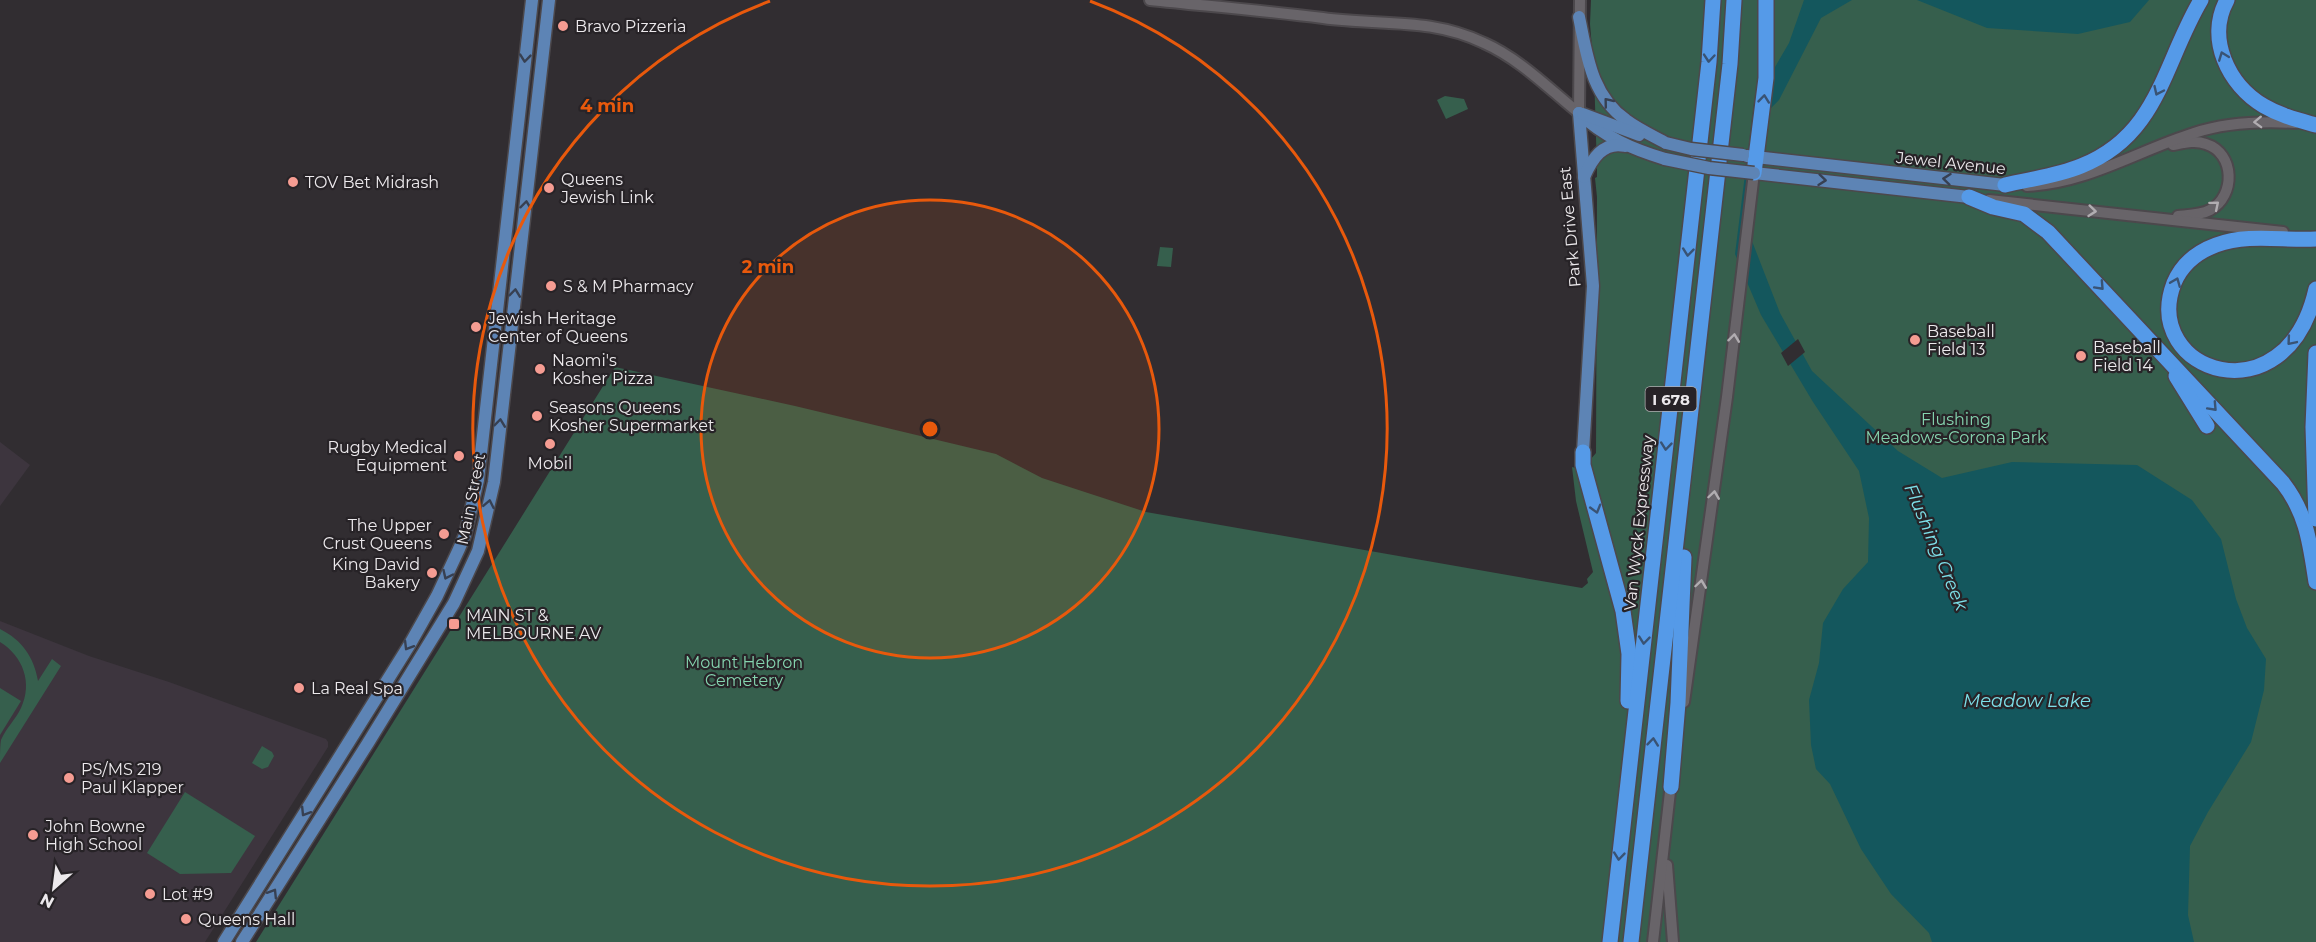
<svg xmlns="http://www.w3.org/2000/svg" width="2316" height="942" viewBox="0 0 2316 942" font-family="Montserrat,sans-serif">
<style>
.built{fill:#3d353e}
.green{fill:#365f4d}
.water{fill:#14575d}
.pier{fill:#312d31}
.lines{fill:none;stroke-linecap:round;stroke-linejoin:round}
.minor-casing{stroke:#4c484c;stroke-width:14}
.major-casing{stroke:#4c484c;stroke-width:15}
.highway-casing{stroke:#4c484c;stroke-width:18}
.minor{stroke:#686469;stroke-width:10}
.major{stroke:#5d84b5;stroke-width:12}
.highway{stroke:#559ae8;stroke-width:15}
.major-bridge-casing{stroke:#4c484c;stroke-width:15;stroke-linecap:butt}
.major-bridge{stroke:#5d84b5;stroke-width:12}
.oneway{stroke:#395374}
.oneway2{stroke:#374052}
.oneway3{stroke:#b1adb1}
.ring{fill:none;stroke:#e8590c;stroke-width:3}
.poi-dot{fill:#f59c92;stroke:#272327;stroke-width:2}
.labels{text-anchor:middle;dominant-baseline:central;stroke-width:4.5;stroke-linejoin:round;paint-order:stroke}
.shield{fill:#272327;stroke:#b1aeb1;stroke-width:1.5}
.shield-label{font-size:15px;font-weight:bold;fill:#ece9ec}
.poi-label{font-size:16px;fill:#ece9ec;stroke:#272327;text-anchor:start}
.street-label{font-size:16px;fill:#ece9ec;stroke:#272327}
.park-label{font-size:16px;fill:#85d4af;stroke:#272327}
.water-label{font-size:18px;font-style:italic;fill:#7de0e9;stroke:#272327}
.centre{fill:#e8590c;stroke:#272327;stroke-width:3}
.ring-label{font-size:18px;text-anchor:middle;font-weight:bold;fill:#e8590c;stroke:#272327;stroke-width:4.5;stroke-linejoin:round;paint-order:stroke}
</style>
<rect width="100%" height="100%" fill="#312d31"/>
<g class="built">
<path d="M0 442 30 465 0 506Z"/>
<path d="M0 621 89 656 169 682 326 739 328 742V747L205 942H0Z"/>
</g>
<g class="green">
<path d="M1591 0H2316V942H256L615 367 795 406 996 454 1042 478 1146 512 1582 588 1588 583 1587 579 1593 572 1576 501 1572 467 1579 469 1596 528V482L1589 466 1590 460 1596 453 1597 197 1595 178 1597 177V170L1594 72 1590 24Z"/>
<path d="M1445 96 1464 99 1468 109 1446 119 1437 100Z"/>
<path d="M1160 247 1173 248 1171 267 1157 266Z"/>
<path d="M0 629C22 640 34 657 38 681L52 659 61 666 0 763C0 756 0 746 1 740 6 728 16 719 21 708 33 683 23 656 0 642Z"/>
<path d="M0 688 21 701 0 735Z"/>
<path d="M262 746 272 752 274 756 268 767 262 769 252 763Z"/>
<path d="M185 792 255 836 231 873 180 874 147 853Z"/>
</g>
<g class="water">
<path d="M1804 0H1852L1821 18 1779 100 1767 112 1750 236 1780 313 1812 371 1898 451 1942 478 2012 462 2137 465 2192 500 2221 539 2236 599 2247 628 2266 659 2264 690 2251 742 2208 812 2190 846 2188 915 2194 942H1932L1929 933 1891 894 1861 849 1830 784 1816 769 1811 745 1809 700 1819 663 1823 623 1843 589 1868 562 1869 518 1859 471 1813 402 1761 315 1735 254 1754 103 1789 43Z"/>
<path d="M1917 0H2149L2130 22 2078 34 1987 28Z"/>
</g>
<path class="pier" d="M1798 339 1805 352 1788 366 1781 353Z"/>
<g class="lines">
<defs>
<g id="minor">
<path d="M1150 0C1208 6 1266 11 1323 18 1380 26 1430 17 1484 43 1520 59 1549 89 1579 113"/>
<path d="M1579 113 1580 0"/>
<path d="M2173 145C2184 143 2195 140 2206 144 2235 153 2236 196 2210 210 2201 215 2188 215 2178 216"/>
<path d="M2027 186C2088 183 2137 151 2194 133 2227 122 2261 121 2295 123"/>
<path d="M1989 200 2283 232"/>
<path d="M1684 702 1727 397 1754 173"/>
<path d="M1667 865 1673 942"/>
<path d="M1653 942 1671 783"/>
</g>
<g id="major">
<path d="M1579 17C1587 55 1591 95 1626 120 1638 129 1653 136 1666 143"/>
<path d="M1579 113 1593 286 1583 452"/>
<path d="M1579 113C1604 137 1632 149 1665 159"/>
<path d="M1583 114 1639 135"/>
<path d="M1747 156 2005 185"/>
<path d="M1754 173 1969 197"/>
<path d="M1584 177C1592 159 1603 141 1625 146"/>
<path d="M224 942 410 644 437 596 459 549 465 535 478 480 532 0"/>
<path d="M242 942 368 743 454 603 478 551 494 482 549 0"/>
</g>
<g id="highway">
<path d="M2227 0C2206 38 2228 85 2264 106 2281 116 2298 120 2316 125"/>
<path d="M1754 173 1766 78V0"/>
<path d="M2005 185C2030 179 2057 176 2081 166 2159 135 2163 64 2201 0"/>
<path d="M1969 197 1993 207 2024 214 2048 232 2283 483C2307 514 2310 544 2316 582"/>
<path d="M2316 239C2283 241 2249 233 2216 245 2197 252 2182 264 2174 283 2140 372 2286 422 2316 289"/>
<path d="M2316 353 2313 427 2316 519"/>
<path d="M2176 376 2207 426"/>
<path d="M1583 452V465L1623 611 1629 654 1628 701"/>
<path d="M1671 787 1678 703 1684 557"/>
<path d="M1610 942 1709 62 1713 0"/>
<path d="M1631 942 1730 64 1734 0"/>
</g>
</defs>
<use href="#minor" class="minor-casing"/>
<use href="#major" class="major-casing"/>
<use href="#highway" class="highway-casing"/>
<use href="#minor" class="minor"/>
<use href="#major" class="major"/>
<use href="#highway" class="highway"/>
<defs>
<g id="major-bridge">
<path d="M1666 143 1691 149 1743 155"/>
<path d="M1665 159 1709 168 1754 173"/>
</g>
</defs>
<use href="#major-bridge" class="major-bridge-casing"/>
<use href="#major-bridge" class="major-bridge"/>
</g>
<defs><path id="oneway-chevron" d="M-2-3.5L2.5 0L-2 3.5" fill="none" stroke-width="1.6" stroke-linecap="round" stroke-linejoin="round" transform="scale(1.5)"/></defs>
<g class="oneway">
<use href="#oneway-chevron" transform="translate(2223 56) rotate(-111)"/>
<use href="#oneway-chevron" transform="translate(1709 58) rotate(95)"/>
<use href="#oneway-chevron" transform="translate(2158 91) rotate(115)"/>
<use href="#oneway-chevron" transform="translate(1764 99) rotate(-84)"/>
<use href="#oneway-chevron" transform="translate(1688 252) rotate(96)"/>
<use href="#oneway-chevron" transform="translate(2176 282) rotate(-68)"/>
<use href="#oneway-chevron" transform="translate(2100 286) rotate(47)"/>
<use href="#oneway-chevron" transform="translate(2291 341) rotate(130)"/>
<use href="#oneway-chevron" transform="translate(2213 407) rotate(47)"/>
<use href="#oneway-chevron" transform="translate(1666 446) rotate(96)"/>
<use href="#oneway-chevron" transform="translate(1596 509) rotate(74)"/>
<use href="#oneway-chevron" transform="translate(1644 640) rotate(96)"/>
<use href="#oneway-chevron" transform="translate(1653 742) rotate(-84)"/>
<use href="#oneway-chevron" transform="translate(1619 856) rotate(96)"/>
</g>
<g class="oneway2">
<use href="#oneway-chevron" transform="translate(525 58) rotate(96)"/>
<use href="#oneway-chevron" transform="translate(1608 102) rotate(-129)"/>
<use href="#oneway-chevron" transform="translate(1947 179) rotate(-174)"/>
<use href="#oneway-chevron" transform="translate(1822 180) rotate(6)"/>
<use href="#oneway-chevron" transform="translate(526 205) rotate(-83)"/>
<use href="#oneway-chevron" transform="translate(515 293) rotate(-83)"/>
<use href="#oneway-chevron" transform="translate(500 423) rotate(-83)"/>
<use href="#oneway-chevron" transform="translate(489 504) rotate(-79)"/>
<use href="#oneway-chevron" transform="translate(447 575) rotate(115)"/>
<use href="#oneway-chevron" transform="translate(408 646) rotate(121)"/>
<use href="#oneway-chevron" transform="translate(305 812) rotate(122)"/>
<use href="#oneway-chevron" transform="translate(273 893) rotate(-58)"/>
</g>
<g class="oneway3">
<use href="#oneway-chevron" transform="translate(2258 122) rotate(178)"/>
<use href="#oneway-chevron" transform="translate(2215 205) rotate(-40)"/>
<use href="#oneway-chevron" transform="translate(2092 211) rotate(6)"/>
<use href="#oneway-chevron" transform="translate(1734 338) rotate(-83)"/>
<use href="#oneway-chevron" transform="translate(1714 495) rotate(-82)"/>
<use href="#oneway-chevron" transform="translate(1701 584) rotate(-82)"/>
</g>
<circle cx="930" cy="429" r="229" fill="#e8590c" fill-opacity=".12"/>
<g class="ring">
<circle cx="930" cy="429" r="229"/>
<path d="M1090 1A457 457 0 1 1 770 1"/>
</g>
<g class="poi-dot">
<circle cx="563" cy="26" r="6"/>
<circle cx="293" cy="182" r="6"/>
<circle cx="549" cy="188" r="6"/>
<circle cx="551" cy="286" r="6"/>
<circle cx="476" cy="327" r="6"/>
<circle cx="1915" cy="340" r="6"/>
<circle cx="2081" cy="356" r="6"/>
<circle cx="540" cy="369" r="6"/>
<circle cx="537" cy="416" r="6"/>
<circle cx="550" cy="444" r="6"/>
<circle cx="459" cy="456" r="6"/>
<circle cx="444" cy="534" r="6"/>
<circle cx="432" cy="573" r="6"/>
<rect x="448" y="618" width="12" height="12" rx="3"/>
<circle cx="299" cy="688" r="6"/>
<circle cx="69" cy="778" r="6"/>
<circle cx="33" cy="835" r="6"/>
<circle cx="150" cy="894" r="6"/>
<circle cx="186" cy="919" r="6"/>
</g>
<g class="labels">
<rect class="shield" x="1645.5" y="387" width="51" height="24" rx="4.5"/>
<g class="shield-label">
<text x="1671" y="399">I 678</text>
</g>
<g class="poi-label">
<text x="575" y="26">Bravo Pizzeria</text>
<text x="561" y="179">Queens<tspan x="561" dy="18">Jewish Link</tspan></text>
<text x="305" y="182">TOV Bet Midrash</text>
<text x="563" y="286">S &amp; M Pharmacy</text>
<text x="488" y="318">Jewish Heritage<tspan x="488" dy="18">Center of Queens</tspan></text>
<text x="1927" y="331">Baseball<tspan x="1927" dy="18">Field 13</tspan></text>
<text x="2093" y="347">Baseball<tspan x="2093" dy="18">Field 14</tspan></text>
<text x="552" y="360">Naomi's<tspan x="552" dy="18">Kosher Pizza</tspan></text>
<text x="549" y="407">Seasons Queens<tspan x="549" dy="18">Kosher Supermarket</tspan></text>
<text x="447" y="447" text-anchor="end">Rugby Medical<tspan x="447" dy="18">Equipment</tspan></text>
<text x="550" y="463" text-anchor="middle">Mobil</text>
<text x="432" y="525" text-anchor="end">The Upper<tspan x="432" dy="18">Crust Queens</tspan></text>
<text x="420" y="564" text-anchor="end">King David<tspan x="420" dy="18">Bakery</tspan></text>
<text x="466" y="615">MAIN ST &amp;<tspan x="466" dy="18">MELBOURNE AV</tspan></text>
<text x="311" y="688">La Real Spa</text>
<text x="81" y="769">PS/MS 219<tspan x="81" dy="18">Paul Klapper</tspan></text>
<text x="45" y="826">John Bowne<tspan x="45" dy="18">High School</tspan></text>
<text x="162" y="894">Lot #9</text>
<text x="198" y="919">Queens Hall</text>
</g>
<g class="street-label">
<text transform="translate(1951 163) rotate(6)">Jewel Avenue</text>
<text transform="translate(1570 227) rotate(-95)">Park Drive East</text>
<text transform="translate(471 499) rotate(-79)">Main Street</text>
<text transform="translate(1639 523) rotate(-84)">Van Wyck Expressway</text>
</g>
<g class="park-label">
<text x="1956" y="419">Flushing<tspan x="1956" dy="18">Meadows-Corona Park</tspan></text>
<text x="744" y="662">Mount Hebron<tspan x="744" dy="18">Cemetery</tspan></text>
</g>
<g class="water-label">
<text transform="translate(1936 547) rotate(67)">Flushing Creek</text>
<text x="2027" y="701">Meadow Lake</text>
</g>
</g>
<circle cx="930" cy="429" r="9" class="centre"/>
<g class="ring-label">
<text x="607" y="112">4 min</text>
<text x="768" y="273">2 min</text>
</g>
<g transform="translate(54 888) rotate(208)" stroke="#272327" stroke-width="4.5" paint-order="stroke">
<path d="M0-4.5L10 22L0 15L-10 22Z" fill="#ece9ec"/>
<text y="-9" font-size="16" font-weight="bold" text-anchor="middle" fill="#ece9ec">N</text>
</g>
</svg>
